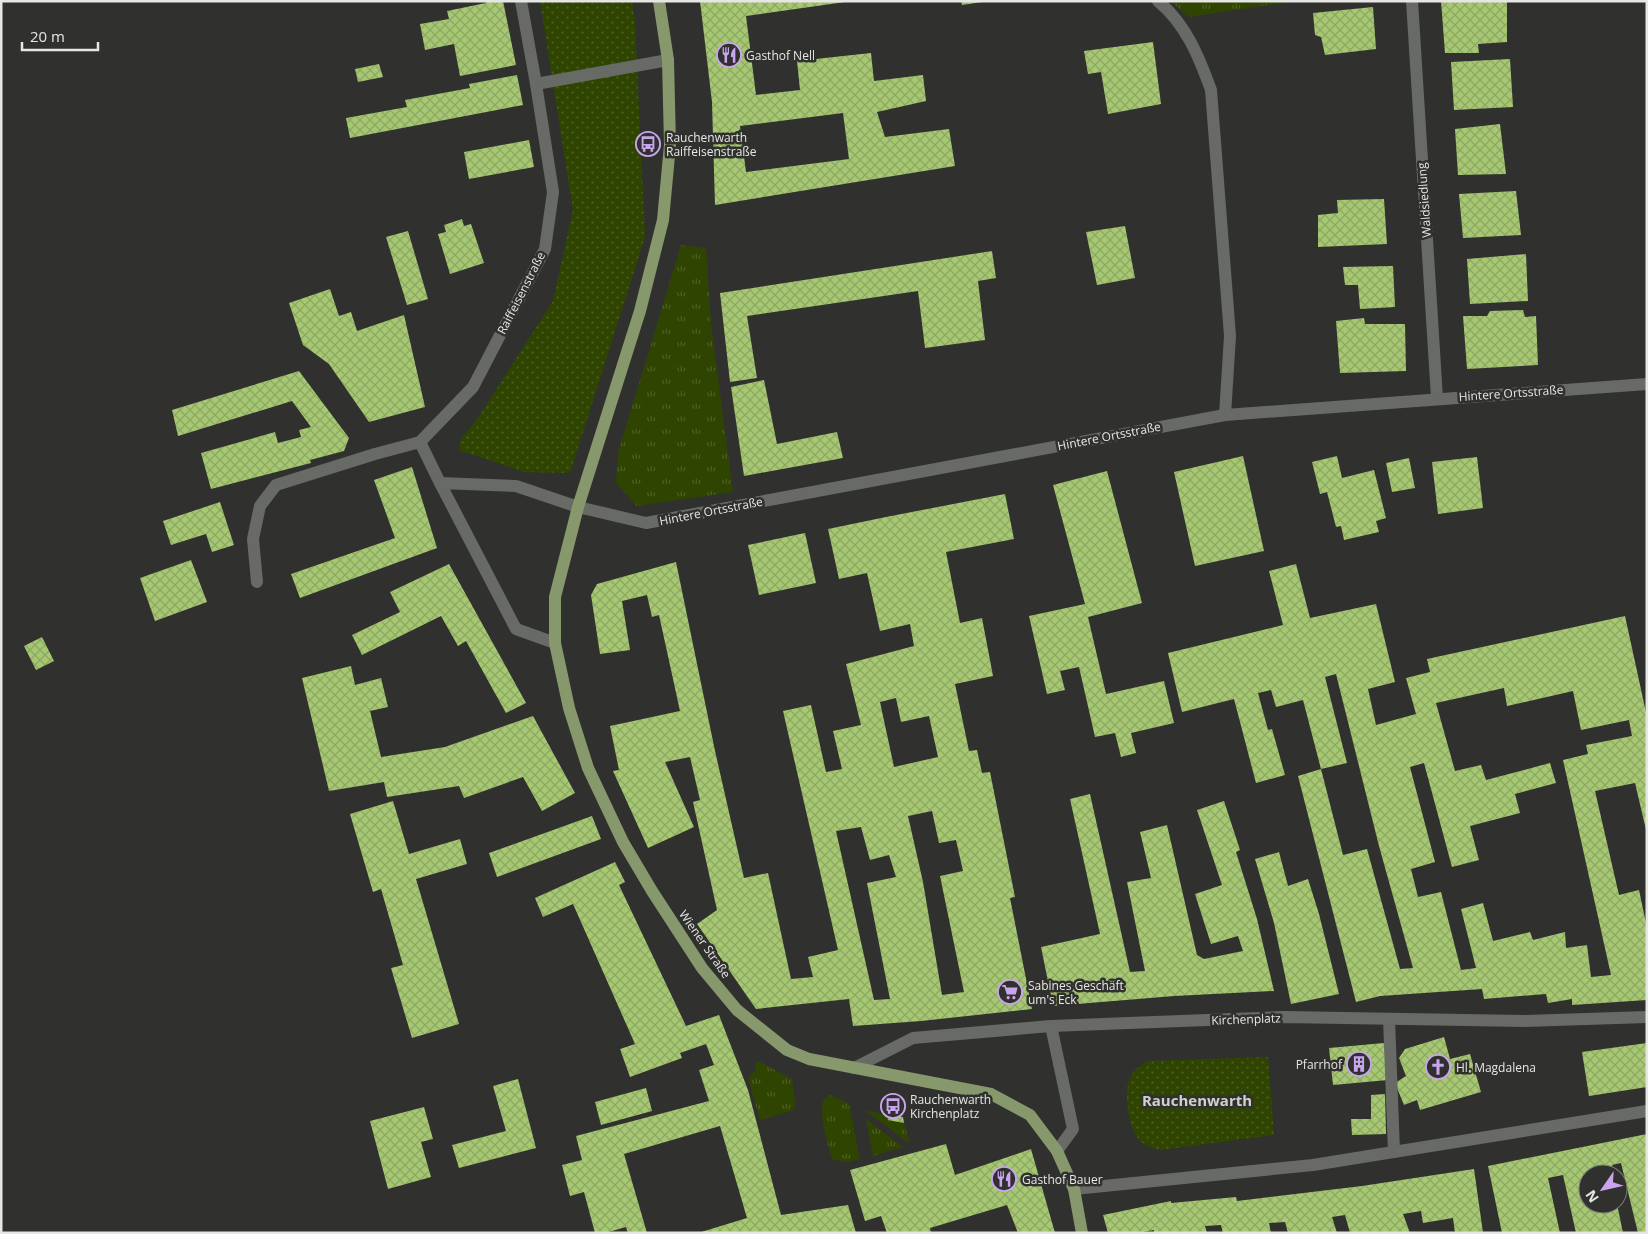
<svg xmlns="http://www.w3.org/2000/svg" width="1648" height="1234" viewBox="0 0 1648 1234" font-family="'Open Sans',sans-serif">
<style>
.grass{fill:url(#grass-tufts)}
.park{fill:url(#park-dots)}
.building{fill:url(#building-cross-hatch);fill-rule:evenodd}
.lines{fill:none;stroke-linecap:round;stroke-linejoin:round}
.minor{stroke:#686a66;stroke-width:12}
.major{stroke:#87996c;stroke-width:12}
.labels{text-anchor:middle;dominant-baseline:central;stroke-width:5;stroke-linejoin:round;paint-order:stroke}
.poi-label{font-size:12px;fill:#e6e7e5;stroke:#30312e;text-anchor:start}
.street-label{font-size:12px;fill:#e6e7e5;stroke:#30312e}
.quarter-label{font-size:15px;font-weight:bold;fill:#d0d2ce;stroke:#30312e}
</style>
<defs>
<pattern id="grass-tufts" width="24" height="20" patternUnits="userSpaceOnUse" patternTransform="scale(1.25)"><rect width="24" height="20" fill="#2f4400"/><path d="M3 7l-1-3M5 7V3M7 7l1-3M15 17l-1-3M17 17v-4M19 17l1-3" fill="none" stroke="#4d5f25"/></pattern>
<pattern id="park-dots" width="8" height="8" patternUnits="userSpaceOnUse" patternTransform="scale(1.25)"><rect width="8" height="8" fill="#2f4400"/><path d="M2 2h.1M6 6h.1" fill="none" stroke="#4d5f25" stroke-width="1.8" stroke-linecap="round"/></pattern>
<pattern id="building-cross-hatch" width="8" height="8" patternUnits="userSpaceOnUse" patternTransform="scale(1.25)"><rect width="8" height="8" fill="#a6c871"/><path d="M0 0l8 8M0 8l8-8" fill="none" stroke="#8ea766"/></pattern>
</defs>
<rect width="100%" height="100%" fill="#30312e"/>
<g class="grass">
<path d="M1170 1H1295L1189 17Z"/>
<path d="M681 245 706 248 711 324 733 492 637 506 616 483 618 453Z"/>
<path d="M758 1061 792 1079 796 1107 791 1111 760 1120 748 1077 756 1071 755 1063Z"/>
<path d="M830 1095 849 1104 860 1159 847 1162 832 1159C829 1146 817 1111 824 1100 825 1098 828 1097 830 1095Z"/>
<path d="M865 1110 889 1115 888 1120 904 1123 910 1144Z"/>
<path d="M866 1119 903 1147 873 1156Z"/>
</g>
<g class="park">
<path d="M540 1H632L635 22 645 237 570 473 524 472 459 450 460 440 478 418 553 301 573 210Z"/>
<path d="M1268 1057 1274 1135 1160 1150C1152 1148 1145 1146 1139 1140 1128 1127 1123 1091 1131 1076 1134 1069 1142 1065 1148 1061Z"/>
</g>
<g class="building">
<path d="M486 1H503L516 65 460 76 454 44 425 50 420 24 449 19 447 11 486 3Z"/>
<path d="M700 1H845V2L746 16 756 95 800 90 797 61 871 53 874 81 923 75 926 101 877 112 885 137 949 129 955 166 715 205 712 102ZM843 113 849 159 746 172 740 126Z"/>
<path d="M961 1H982V2L962 5Z"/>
<path d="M1441 1H1507V42L1478 44 1479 53H1445Z"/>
<path d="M1373 7 1376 49 1325 55 1321 37 1315 35 1313 13Z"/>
<path d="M1153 42 1161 104 1108 114 1101 72 1088 74 1084 51Z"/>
<path d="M1510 59 1513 107 1454 110 1451 62Z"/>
<path d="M379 64 383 77 358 82 355 69Z"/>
<path d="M517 75 523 105 350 138 346 118 407 107 405 100 470 88 469 84Z"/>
<path d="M1500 124 1506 174 1458 175 1455 129Z"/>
<path d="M529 140 534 167 469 179 464 152Z"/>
<path d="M1516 191 1521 235 1463 238 1459 194Z"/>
<path d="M1384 199 1387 244 1318 247V215L1338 213 1337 200Z"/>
<path d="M462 219 464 226 471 224 484 263 450 274 438 234 446 232 444 225Z"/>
<path d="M1125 226 1135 278 1097 285 1086 232Z"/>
<path d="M408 231 428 299 407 305 386 237Z"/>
<path d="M992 251 996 278 978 281 985 340 925 348 918 291 747 316 757 378 730 382 720 293Z"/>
<path d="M1526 254 1528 301 1470 304 1467 259Z"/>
<path d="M1393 266 1395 307 1360 309 1358 285H1345L1343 267Z"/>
<path d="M330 289 339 316 351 312 357 331 404 315 425 407 369 422 329 364 303 345 289 303Z"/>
<path d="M1523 310 1525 317 1536 316 1538 365 1467 369 1463 316H1487L1490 311Z"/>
<path d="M1364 318 1365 324H1405L1406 371 1340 373 1336 321Z"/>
<path d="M299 371 349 438 344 451 310 460 311 463 211 489 201 453 275 432 278 443 301 437 299 430 311 427 292 401 178 436 172 410Z"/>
<path d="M764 380 777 444 837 432 843 458 744 476 731 387Z"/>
<path d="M1243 456 1264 551 1195 566 1174 472Z"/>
<path d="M1337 456 1342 478 1374 470 1386 518 1376 521 1379 532 1344 540 1341 526 1336 527 1327 492 1320 494 1312 462Z"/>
<path d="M1477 457 1483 508 1438 514 1432 462Z"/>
<path d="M1409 458 1415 488 1392 492 1386 463Z"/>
<path d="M412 467 437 548 300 598 291 574 395 538 374 480Z"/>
<path d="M1107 471 1142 603 1088 617 1106 694 1164 681 1174 723 1131 733 1136 753 1121 757 1115 733 1095 737 1079 667 1060 671 1065 690 1047 694 1029 616 1085 604 1053 485Z"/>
<path d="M1005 494 1014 539 946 552 960 623 982 618 993 676 955 684 969 751 977 750 982 773 990 772 1015 897 1010 898 1032 1009 921 1021 853 1026 849 999 756 1009 697 924 717 910 693 802 700 800 690 757 665 762 694 827 648 848 613 771 619 770 610 726 680 711 659 615 652 617 647 595 622 601 630 650 600 654 591 595 597 584 676 562 715 751 744 878 768 873 791 979 813 977 808 957 838 950 783 711 811 705 826 772 842 769 833 731 861 725 846 664 914 646 910 624 880 631 867 573 839 579 828 529 886 517ZM896 698 901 722 929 716 938 757 894 767 880 702ZM932 811 939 843 956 840 963 871 940 876 964 992 942 995 923 882 908 816ZM861 827 870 860 889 855 896 877 867 883 890 999 874 1000 836 831Z"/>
<path d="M220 502 234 545 212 552 206 534 171 545 163 521Z"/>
<path d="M805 533 816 583 759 595 748 545Z"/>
<path d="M191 560 207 602 155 621 140 578Z"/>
<path d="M449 564 526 703 506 713 466 641 458 646 441 616 362 655 352 635 400 612 390 592Z"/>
<path d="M1296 564 1310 618 1376 604 1395 682 1368 689 1376 725 1416 714 1406 678 1430 672 1427 659 1625 616 1647 717V834L1635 783 1595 791 1619 895 1639 890 1647 928V1000L1572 1005V999L1548 1003 1546 994 1484 999 1482 989 1380 996 1356 1002 1298 776 1321 769 1303 700 1276 707 1271 690 1258 693 1268 730 1272 729 1285 775 1256 783 1234 699 1182 712 1168 653 1283 625 1269 571ZM1336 674 1379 846 1413 968 1400 969 1367 849 1343 855 1321 769 1347 763 1325 677ZM1504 688 1507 706 1573 691 1581 730 1629 720 1632 736 1586 745 1588 754 1563 760 1611 975 1591 977 1587 945 1566 948 1565 932 1533 940 1530 932 1493 941 1483 903 1461 909 1476 968 1461 970 1441 892 1418 897 1411 869 1435 862 1410 767 1424 763 1452 867 1479 860 1470 826 1520 813 1515 794 1556 783 1550 763 1486 780 1481 765 1455 771 1436 703Z"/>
<path d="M42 637 54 661 36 670 24 646Z"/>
<path d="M351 666 355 685 381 678 388 707 370 711 381 757 445 747 533 716 575 793 542 811 523 777 464 798 459 786 387 797 384 782 329 791 302 678Z"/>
<path d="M1090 794 1130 972 1145 971 1127 882 1151 878 1140 832 1167 825 1197 955 1204 959 1243 951 1238 936 1211 944 1195 894 1222 885 1197 810 1224 801 1240 850 1236 852 1257 919 1274 991 1174 996 1053 1006 1041 947 1100 934 1070 799Z"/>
<path d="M393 801 409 854 460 839 467 864 416 879 459 1024 412 1038 391 968 403 965 381 889 373 892 350 814Z"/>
<path d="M592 816 601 839 497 877 489 853Z"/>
<path d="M1279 852 1288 886 1308 879 1319 914 1339 994 1291 1004 1274 923 1255 859Z"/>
<path d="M615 862 625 882 619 885 686 1026 719 1015 748 1090 781 1215 848 1205 856 1233H698L747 1218 720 1126 624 1154 647 1233H628L626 1227 605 1233H595L584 1192 570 1196 562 1165 582 1160 576 1136 709 1101 699 1070 714 1065 706 1044 680 1053 682 1058 630 1077 620 1049 635 1044 573 904 543 917 535 898Z"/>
<path d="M1444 1037 1450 1059 1470 1054 1481 1092 1420 1110 1417 1100 1404 1105 1395 1083 1406 1076 1399 1058 1405 1049Z"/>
<path d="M1384 1043 1388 1080 1333 1085 1329 1048Z"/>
<path d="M1647 1043V1087L1589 1096 1582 1052Z"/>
<path d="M518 1079 536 1148 459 1168 452 1145 506 1131 493 1086Z"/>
<path d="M646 1088 652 1111 601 1125 595 1102Z"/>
<path d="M1385 1094 1386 1134 1352 1135 1351 1119H1371V1095Z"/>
<path d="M424 1107 433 1139 421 1142 431 1177 388 1189 370 1121Z"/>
<path d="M889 1115 903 1117 904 1123 888 1120Z"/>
<path d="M1647 1134V1233H1638L1621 1163 1612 1165 1614 1174H1588V1204H1596L1597 1208 1617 1204 1623 1233H1576L1563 1175 1548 1178 1560 1233H1502L1488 1166Z"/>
<path d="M946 1144 955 1175 1031 1149 1055 1233H1018L1007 1205 930 1228 931 1233H887L881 1216 865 1221 850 1170Z"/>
<path d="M1474 1169 1483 1233H1455L1453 1218 1423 1223 1421 1211 1403 1214 1410 1233H1350L1345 1215 1332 1217 1337 1233H1288L1285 1222 1269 1223 1271 1233H1223L1221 1225 1205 1226 1207 1233H1154V1230L1137 1233H1108L1103 1215 1171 1201V1203L1236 1197 1237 1201 1362 1186Z"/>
</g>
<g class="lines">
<g class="minor">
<path d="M1158 1C1186 24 1199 57 1211 90L1230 336 1225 415"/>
<path d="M1412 1 1437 398"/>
<path d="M536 84 668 60"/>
<path d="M420 442 440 483 516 629 555 643"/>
<path d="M440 483 516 486 578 507 646 523 1225 415 1647 384"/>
<path d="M257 582 253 539 260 506 276 485 375 454 420 442 473 387 545 249 553 192 536 84 521 1"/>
<path d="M1389 1019 1394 1152"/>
<path d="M1051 1026 1073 1129 1057 1151"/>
<path d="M854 1068 913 1038 1051 1026 1284 1017 1525 1021 1647 1017"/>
<path d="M1074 1189 1313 1165 1647 1111"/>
</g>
<path class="major" d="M659 1 668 60 670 145 663 220 640 311 578 507 555 597V643L569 708 588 768 623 842 652 891 702 968 737 1010 787 1050 809 1059 991 1094 1030 1115 1057 1151 1074 1189 1082 1233"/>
</g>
<defs>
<symbol id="restaurant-ring" viewBox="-11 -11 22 22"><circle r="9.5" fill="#30312e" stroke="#c9a5ee" stroke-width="1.5"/><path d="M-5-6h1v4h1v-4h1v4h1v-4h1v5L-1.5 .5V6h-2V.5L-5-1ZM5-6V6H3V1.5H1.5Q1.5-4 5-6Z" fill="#c9a5ee"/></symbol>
<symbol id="bus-ring" viewBox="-11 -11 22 22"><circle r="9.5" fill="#30312e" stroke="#c9a5ee" stroke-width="1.5"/><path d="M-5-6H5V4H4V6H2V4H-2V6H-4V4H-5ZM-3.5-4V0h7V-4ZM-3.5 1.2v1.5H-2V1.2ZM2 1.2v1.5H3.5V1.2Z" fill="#c9a5ee"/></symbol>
<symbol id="supermarket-ring" viewBox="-11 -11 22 22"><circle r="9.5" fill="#30312e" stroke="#c9a5ee" stroke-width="1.5"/><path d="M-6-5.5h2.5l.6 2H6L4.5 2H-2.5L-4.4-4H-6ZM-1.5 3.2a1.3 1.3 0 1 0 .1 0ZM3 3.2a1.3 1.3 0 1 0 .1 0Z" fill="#c9a5ee"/></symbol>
<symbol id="building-ring" viewBox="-11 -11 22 22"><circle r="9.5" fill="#30312e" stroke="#c9a5ee" stroke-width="1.5"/><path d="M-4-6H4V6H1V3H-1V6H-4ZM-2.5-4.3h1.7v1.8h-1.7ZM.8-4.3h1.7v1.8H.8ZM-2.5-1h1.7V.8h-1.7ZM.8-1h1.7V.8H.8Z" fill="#c9a5ee"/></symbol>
<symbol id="church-ring" viewBox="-11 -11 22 22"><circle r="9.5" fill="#30312e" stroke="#c9a5ee" stroke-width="1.5"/><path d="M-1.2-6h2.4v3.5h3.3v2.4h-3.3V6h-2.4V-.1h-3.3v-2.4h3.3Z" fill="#c9a5ee"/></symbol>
</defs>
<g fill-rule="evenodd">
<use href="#restaurant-ring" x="715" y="41" width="28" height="28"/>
<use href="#bus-ring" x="634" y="130" width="28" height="28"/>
<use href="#supermarket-ring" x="996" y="978" width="28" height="28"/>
<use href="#building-ring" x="1345" y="1050" width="28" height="28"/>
<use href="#church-ring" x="1424" y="1053" width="28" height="28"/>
<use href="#bus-ring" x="879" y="1092" width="28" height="28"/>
<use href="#restaurant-ring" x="990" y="1165" width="28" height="28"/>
</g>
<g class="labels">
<g class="poi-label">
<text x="746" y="55">Gasthof Nell</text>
<text x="666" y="137">Rauchenwarth<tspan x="666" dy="14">Raiffeisenstraße</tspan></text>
<text x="1028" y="985">Sabines Geschäft<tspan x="1028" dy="14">um's Eck</tspan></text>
<text x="1342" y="1064" text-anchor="end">Pfarrhof</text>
<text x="1456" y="1067">Hl. Magdalena</text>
<text x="910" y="1099">Rauchenwarth<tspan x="910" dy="14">Kirchenplatz</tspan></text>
<text x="1022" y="1179">Gasthof Bauer</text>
</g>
<g class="street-label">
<text transform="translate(1424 200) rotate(-94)">Waldsiedlung</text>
<text transform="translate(521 293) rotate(-63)">Raiffeisenstraße</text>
<text transform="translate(1511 393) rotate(-4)">Hintere Ortsstraße</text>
<text transform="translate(1109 436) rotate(-11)">Hintere Ortsstraße</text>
<text transform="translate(711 511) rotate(-11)">Hintere Ortsstraße</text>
<text transform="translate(705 944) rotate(55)">Wiener Straße</text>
<text transform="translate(1246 1019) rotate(-2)">Kirchenplatz</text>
</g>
<g class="quarter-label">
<text x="1197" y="1100">Rauchenwarth</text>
</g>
</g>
<rect width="1648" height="1234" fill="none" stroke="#e6e7e5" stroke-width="5"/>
<g transform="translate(1603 1189) rotate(236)"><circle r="24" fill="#30312e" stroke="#797a77"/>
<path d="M0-4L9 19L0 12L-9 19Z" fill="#c9a5ee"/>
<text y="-8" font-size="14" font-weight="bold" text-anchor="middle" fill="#e6e7e5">N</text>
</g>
<path d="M22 42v8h76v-8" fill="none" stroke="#e6e7e5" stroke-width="2.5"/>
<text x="30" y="42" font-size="15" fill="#e6e7e5" stroke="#30312e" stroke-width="4" paint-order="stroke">20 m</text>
</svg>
